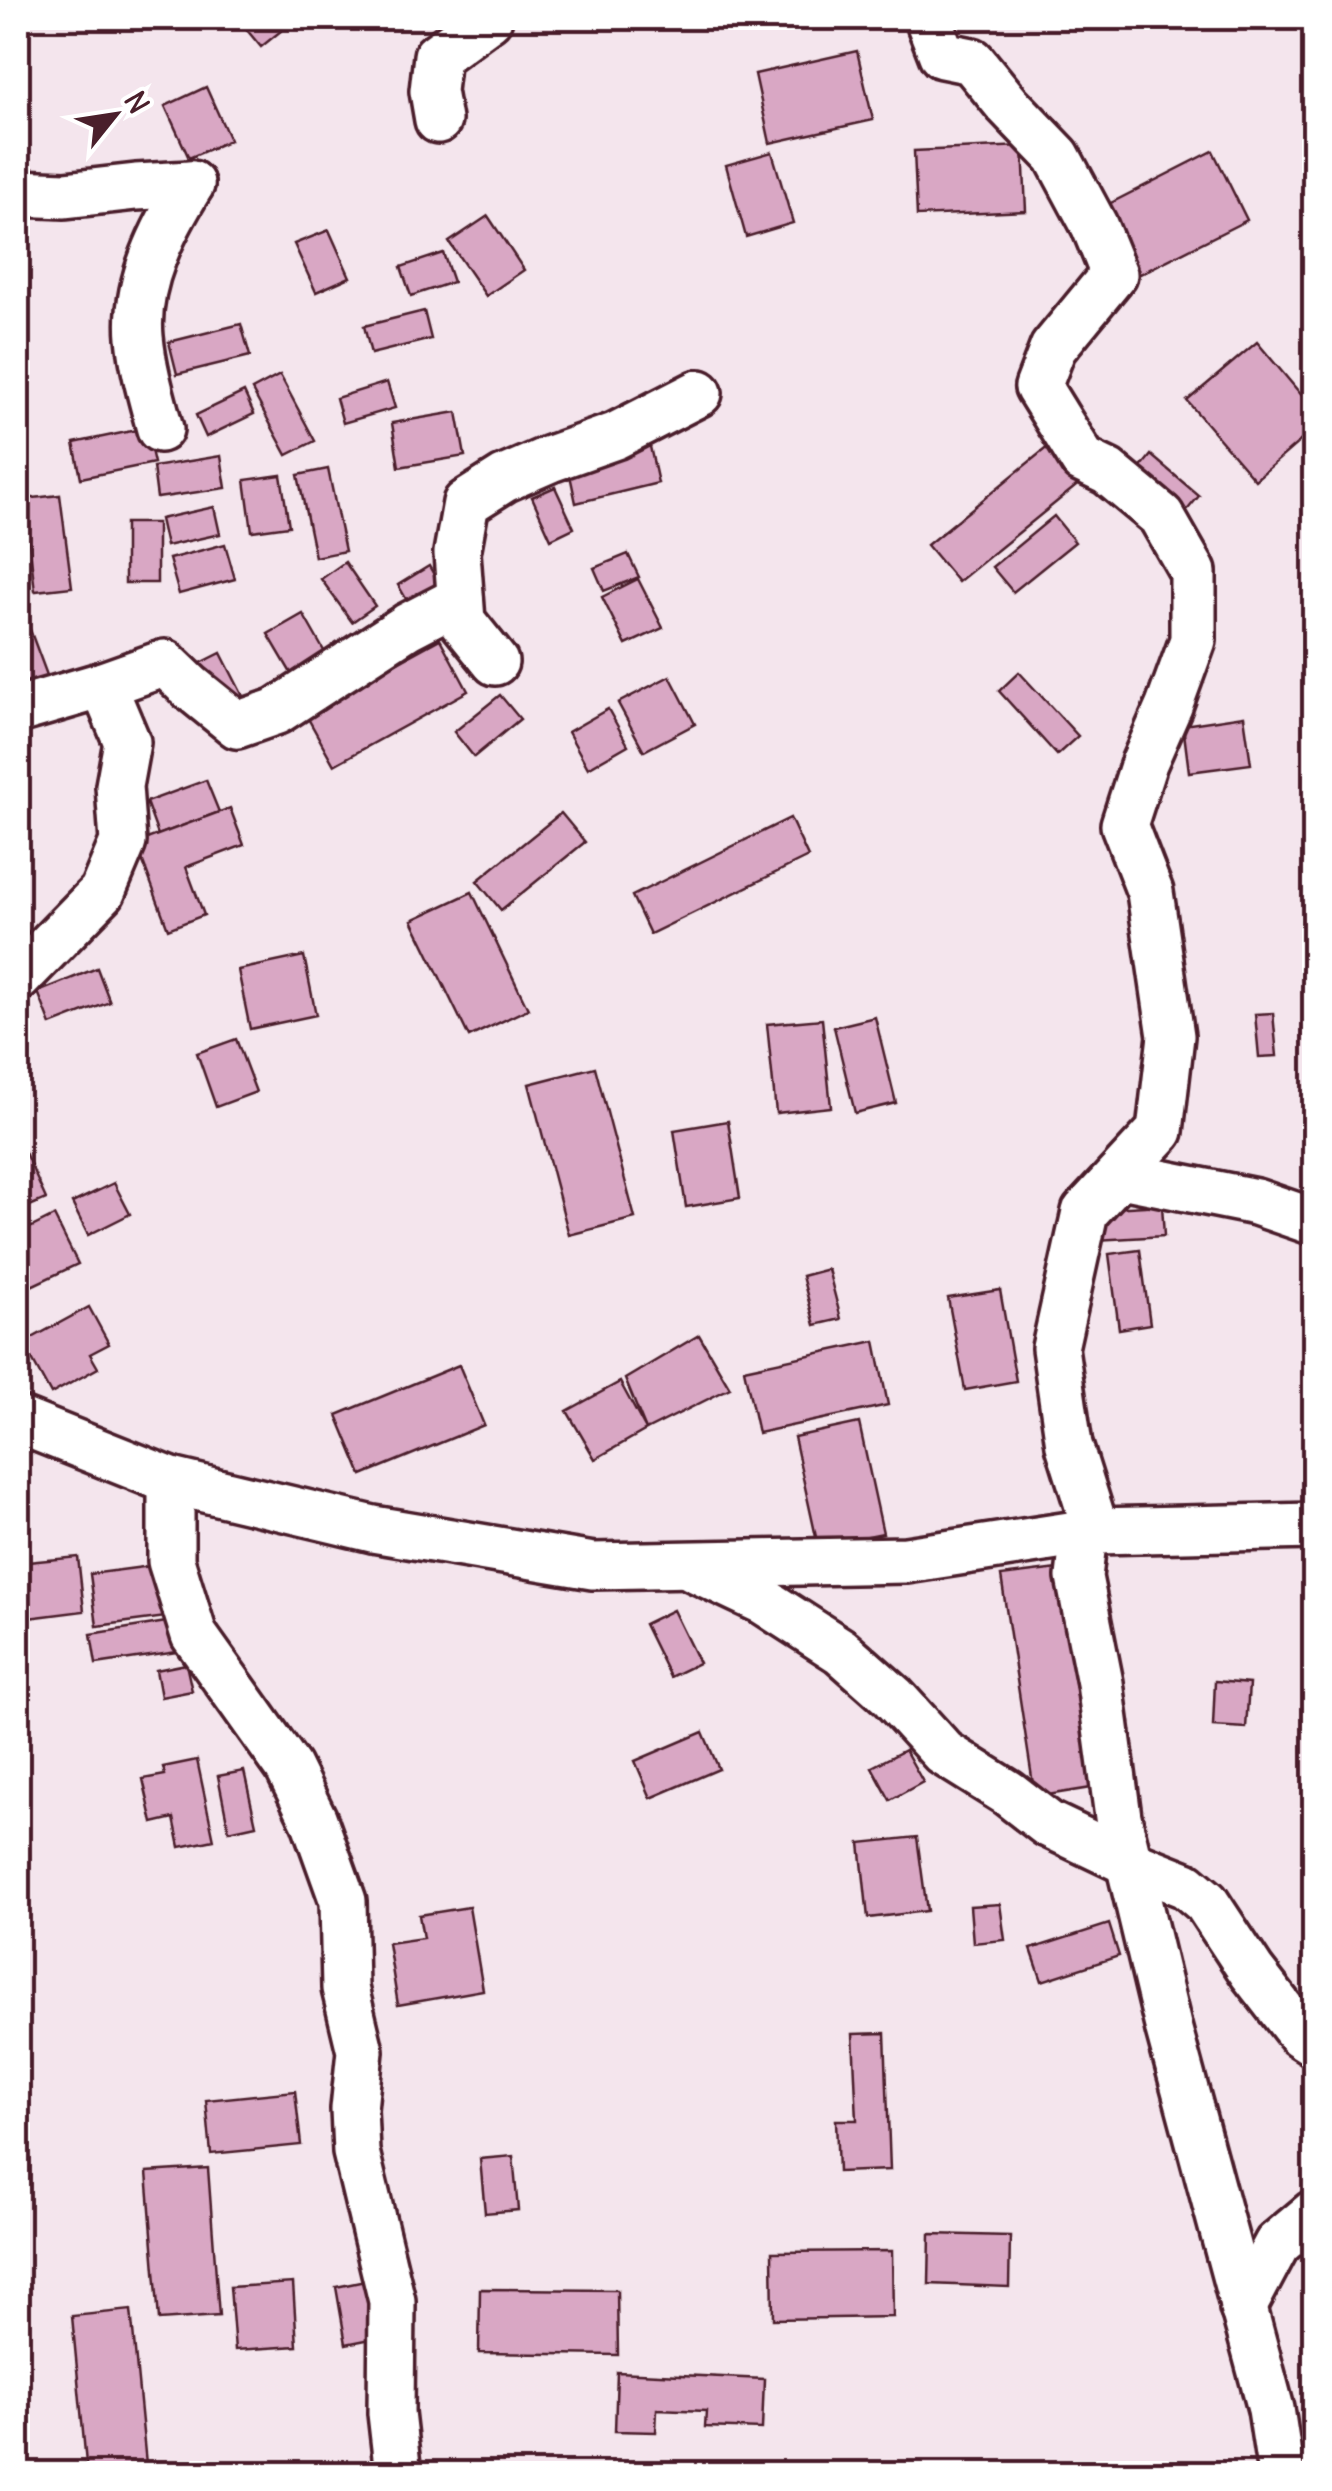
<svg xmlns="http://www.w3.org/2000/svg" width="1332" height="2491" viewBox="0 0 1332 2491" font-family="Delius,sans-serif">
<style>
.building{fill:#d9a7c4;stroke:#4a1f2b;stroke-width:2.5}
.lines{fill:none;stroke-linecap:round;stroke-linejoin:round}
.minor-casing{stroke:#4a1f2b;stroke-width:52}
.minor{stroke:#fff;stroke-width:45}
</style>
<rect width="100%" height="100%" fill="#f4e5ed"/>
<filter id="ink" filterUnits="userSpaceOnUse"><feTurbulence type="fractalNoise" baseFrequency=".01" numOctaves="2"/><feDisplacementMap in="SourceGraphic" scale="20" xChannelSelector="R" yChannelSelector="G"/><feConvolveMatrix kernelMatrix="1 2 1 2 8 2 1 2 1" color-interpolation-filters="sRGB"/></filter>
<g filter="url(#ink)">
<g class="building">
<path d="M237 18H297L261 47Z"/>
<path d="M857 51 873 120 770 143 755 74Z"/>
<path d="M206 87 230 140 189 158 165 106Z"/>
<path d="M1023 146 1026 211 917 216 914 151Z"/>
<path d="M1213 151 1247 220 1136 276 1101 208Z"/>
<path d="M772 152 793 223 746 237 726 165Z"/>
<path d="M488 216 524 270 486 296 449 242Z"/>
<path d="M329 230 350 277 316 292 294 244Z"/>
<path d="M443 253 453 282 411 296 401 267Z"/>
<path d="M424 311 431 339 371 354 364 326Z"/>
<path d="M241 324 250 356 177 374 169 342Z"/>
<path d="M1257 342 1314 410V429L1255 480 1187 401Z"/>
<path d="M280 375 315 441 287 455 252 390Z"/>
<path d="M387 382 395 408 343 423 336 398Z"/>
<path d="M244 392 254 414 206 437 196 415Z"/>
<path d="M457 412 465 456 399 467 392 423Z"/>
<path d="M146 428 154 463 81 478 74 443Z"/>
<path d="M1055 441 1086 478 958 582 927 545Z"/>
<path d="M649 442 658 483 576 503 567 461Z"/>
<path d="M1151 455 1199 496 1178 521 1130 481Z"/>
<path d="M221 456 226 488 157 498 153 467Z"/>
<path d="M328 469 345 551 315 557 298 475Z"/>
<path d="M281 475 289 526 252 531 245 480Z"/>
<path d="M555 487 574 528 551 539 532 497Z"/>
<path d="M60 495 72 587 35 591 24 499Z"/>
<path d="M214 507 220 534 166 546 160 519Z"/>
<path d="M1054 516 1075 542 1013 592 992 567Z"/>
<rect x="125" y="523" width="32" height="60"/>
<path d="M225 544 235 579 179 594 169 559Z"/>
<path d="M628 554 639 577 604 591 594 568Z"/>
<path d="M345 562 375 606 352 622 321 579Z"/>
<path d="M429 566 447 598 416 616 398 585Z"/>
<path d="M638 579 663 628 626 645 602 597Z"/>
<path d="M303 614 332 665 298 685 268 634Z"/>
<path d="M29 627 48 678 18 689V632Z"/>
<path d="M440 639 468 691 334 765 305 713Z"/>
<path d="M221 653 244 698 220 710 197 665Z"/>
<path d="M1019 672 1078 736 1057 755 999 691Z"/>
<path d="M670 676 695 724 644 751 618 703Z"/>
<path d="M500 695 520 719 474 757 454 732Z"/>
<path d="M608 709 628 745 588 768 568 732Z"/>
<path d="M1244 716 1251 764 1189 772 1183 725Z"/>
<path d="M206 780 219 812 158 835 146 802Z"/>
<path d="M230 808 244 845 186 867 204 915 168 929 136 843Z"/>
<path d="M561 813 585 842 501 910 477 881Z"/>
<path d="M790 818 808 857 650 934 632 896Z"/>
<path d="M472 892 528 1009 469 1037 412 920Z"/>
<path d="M304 956 316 1015 250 1029 238 970Z"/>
<path d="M97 968 110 1002 51 1025 38 992Z"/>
<path d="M1273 1013 1277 1056 1259 1057 1255 1014Z"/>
<path d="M875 1017 896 1103 855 1113 834 1027Z"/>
<path d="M822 1019 831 1107 776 1113 767 1024Z"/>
<path d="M236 1039 256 1092 216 1107 197 1053Z"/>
<path d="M595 1067 635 1218 569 1235 529 1084Z"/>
<path d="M728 1121 740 1198 686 1207 674 1130Z"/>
<path d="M18 1137 46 1199 18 1211Z"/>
<path d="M114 1183 130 1214 88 1235 72 1203Z"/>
<path d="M1162 1205 1164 1236 1096 1240 1094 1209Z"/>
<path d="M54 1216 78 1264 27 1288 18 1270V1234Z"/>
<path d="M1140 1250 1150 1324 1119 1329 1109 1254Z"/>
<path d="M828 1269 841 1319 815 1325 802 1276Z"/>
<path d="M1000 1290 1016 1381 965 1390 948 1298Z"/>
<path d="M89 1307 109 1344 90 1354 98 1368 51 1394 23 1343Z"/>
<path d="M699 1335 730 1388 646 1430 625 1379Z"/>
<path d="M875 1341 888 1405 758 1433 744 1369Z"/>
<path d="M459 1365 484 1425 362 1475 337 1415Z"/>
<path d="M620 1382 646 1430 595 1459 567 1411Z"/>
<path d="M859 1423 883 1533 818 1546 794 1437Z"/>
<path d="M78 1557 84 1611 20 1619 18 1563Z"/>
<path d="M159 1565 166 1617 97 1626 90 1574Z"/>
<path d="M1058 1569 1091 1788 1035 1797 1001 1576Z"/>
<path d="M673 1610 699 1663 670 1677 644 1624Z"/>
<path d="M179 1620 184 1651 96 1664 91 1634Z"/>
<path d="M186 1664 192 1691 161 1697 156 1670Z"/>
<path d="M1215 1681 1249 1684 1246 1728 1213 1726Z"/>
<path d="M703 1732 719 1769 651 1798 635 1761Z"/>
<path d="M905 1750 923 1782 890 1800 872 1767Z"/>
<path d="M197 1760 214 1840 180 1847 174 1818 153 1823 143 1779 165 1775 163 1767Z"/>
<path d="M244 1771 256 1825 229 1831 218 1776Z"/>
<path d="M917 1837 927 1911 868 1918 860 1843Z"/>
<path d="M1000 1904 1005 1940 973 1943 970 1906Z"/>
<path d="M469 1907 483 1990 398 2005 388 1943 423 1938 419 1915Z"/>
<path d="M1109 1924 1119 1956 1042 1981 1031 1949Z"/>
<path d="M885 2033 890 2170 838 2172 836 2120H857L853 2034Z"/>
<path d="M295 2091 301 2145 211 2154 206 2100Z"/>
<path d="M513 2156 518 2210 485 2213 480 2159Z"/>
<path d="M208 2168 219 2316 159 2320 147 2172Z"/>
<path d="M930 2234 1010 2236 1009 2287 929 2284Z"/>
<path d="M892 2251 893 2317 773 2319 772 2252Z"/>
<path d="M370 2280 381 2337 346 2344 336 2287Z"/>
<path d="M293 2283 297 2346 235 2350 230 2287Z"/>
<path d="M480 2289 617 2290 618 2355 479 2353Z"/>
<path d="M131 2310 147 2474H87L72 2316Z"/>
<path d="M617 2372 764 2379 762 2429 705 2427 706 2411 657 2409 656 2432 615 2431Z"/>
</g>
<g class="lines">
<defs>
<g id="minor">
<path d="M930 18V24L942 55 972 61 1007 104 1057 156 1094 225 1114 274 1053 348 1038 387 1083 460 1108 472 1161 516 1193 572V640L1169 706 1144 763 1124 825 1150 892 1171 1036 1160 1131 1085 1212 1055 1348 1069 1445 1096 1531"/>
<path d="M438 120 433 91 437 56 489 18"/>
<path d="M18 193 65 195 136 187 191 184"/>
<path d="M160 429C152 399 143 369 140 337 135 283 163 229 191 184"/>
<path d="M495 662 462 621 457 553 466 503 504 479 550 459 615 436 699 393"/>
<path d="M18 710 103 685 165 663 190 687 237 725 277 711 408 626 460 599"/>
<path d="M18 978 102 892 123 842 119 786 127 742 103 685"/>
<path d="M1121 1175 1256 1202 1314 1222"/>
<path d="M18 1420 171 1481 373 1529 593 1566 906 1560 1096 1531 1314 1526"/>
<path d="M171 1481V1561L194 1635 288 1767 314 1820 343 1901 345 1988 360 2051 354 2109 356 2152 392 2301 391 2413 398 2474"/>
<path d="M1084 1533 1079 1577 1100 1683 1118 1817 1169 2030 1271 2409 1281 2474"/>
<path d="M693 1568 765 1602 841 1651 893 1697 944 1753 1008 1793 1048 1824 1128 1862 1186 1885 1206 1902 1252 1972 1300 2034 1314 2043"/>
<path d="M1243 2308 1277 2244 1314 2213"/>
</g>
</defs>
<use href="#minor" class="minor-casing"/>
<use href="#minor" class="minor"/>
</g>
</g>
<rect width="1332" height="2491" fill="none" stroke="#fff" stroke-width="60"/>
<rect x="30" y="30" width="1272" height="2431" fill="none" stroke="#4a1f2b" stroke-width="4" filter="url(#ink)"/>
<g transform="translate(115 115) rotate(60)" stroke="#ffffff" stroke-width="8" paint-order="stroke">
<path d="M0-8L18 38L0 25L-18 38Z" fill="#4a1f2b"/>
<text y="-15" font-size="28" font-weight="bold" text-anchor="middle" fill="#4a1f2b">N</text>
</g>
</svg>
